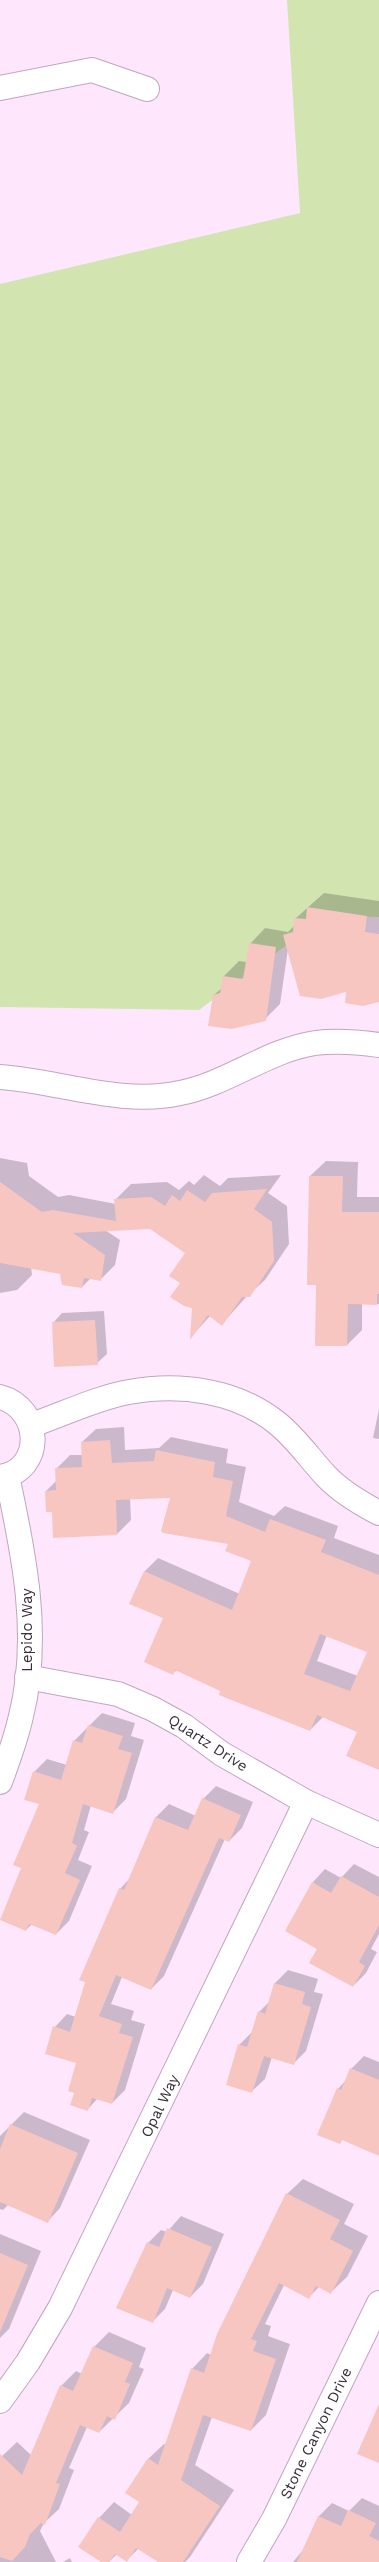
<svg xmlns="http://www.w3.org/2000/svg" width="379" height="2562" viewBox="0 0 379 2562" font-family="'Work Sans',sans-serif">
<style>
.green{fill:#d2e5b1}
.shadow{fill:#0003;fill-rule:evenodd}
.building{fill:#f8c6c1;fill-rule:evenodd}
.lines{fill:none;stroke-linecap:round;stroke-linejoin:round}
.street-casing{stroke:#c1a5bf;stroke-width:26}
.street{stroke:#fff;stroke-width:24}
.labels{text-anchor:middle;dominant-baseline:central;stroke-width:4;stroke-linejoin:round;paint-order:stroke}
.street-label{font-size:15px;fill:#392e39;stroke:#fff}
</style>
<rect width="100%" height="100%" fill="#fee7fd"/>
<path class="green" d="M287 0H379V917L327 915 199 1010 0 1007V284L300 213Z"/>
<g class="shadow">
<path d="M324 893 379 901V1000L348 990 288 949 280 1004 265 1019 214 995 223 987 224 976 239 961 247 962 250 944 265 928 288 932 295 925 296 918Z"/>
<path d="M0 1158 27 1163 29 1176 58 1197 69 1195 116 1204V1199L131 1184 167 1182 179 1190 189 1181 194 1185 204 1175 220 1186 228 1178 281 1175 268 1193 287 1206 289 1244 265 1280 247 1296 222 1324 210 1316 191 1337 193 1307 182 1282 187 1253 150 1228 105 1230 120 1240 115 1265 100 1280 91 1278 82 1287 61 1273 31 1267 32 1275 17 1290 0 1293Z"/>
<path d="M326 1161 358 1162 357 1197H379V1304L362 1303V1330L347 1345 317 1284 310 1176Z"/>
<path d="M104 1311 107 1354 97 1363 53 1323 62 1313Z"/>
<path d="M379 1409V1439L373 1438Z"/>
<path d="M124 1427 125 1450 159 1448 171 1437 228 1449 226 1463 246 1467 239 1502 274 1516 285 1506 338 1526 334 1538 379 1555V1720L324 1716 310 1730 177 1670 173 1673 164 1618 131 1603 145 1571 158 1558 240 1594 253 1560 172 1496 130 1498 131 1520 117 1534 53 1510 46 1491 56 1481V1469L70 1455H83L82 1442 96 1429ZM327 1635 369 1652 358 1676 317 1661Z"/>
<path d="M102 1713 135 1723 131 1736 144 1740 126 1799 113 1812 91 1805 84 1830 89 1832 78 1860 92 1866 69 1921 56 1934 32 1924 26 1930 23 1867 41 1804 34 1772 47 1759 67 1765 74 1741Z"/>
<path d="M216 1786 253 1802 242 1828 229 1841 225 1839 164 1976 151 1989 122 1977 111 2004 134 2011 131 2020 145 2024 125 2090 112 2103 98 2098 88 2109 76 2092 78 2063 55 2027 67 2014 76 2017 120 1889 130 1878 156 1817 169 1804 196 1816 203 1799Z"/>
<path d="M354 1864 379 1877V1934L371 1949 377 1952 366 1973 353 1986 319 1948 313 1882 325 1869 341 1878Z"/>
<path d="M288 1970 318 1979 314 1992 323 1994 306 2051 293 2064 272 2057 265 2079 252 2091 239 2045 252 2032 259 2012 270 2001 275 1983Z"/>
<path d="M364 2056 379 2062V2150L343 2139 340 2142 338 2089 347 2079 351 2069Z"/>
<path d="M24 2112 90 2140 60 2208 48 2221 8 2205 3 2210 0 2209V2136Z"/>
<path d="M303 2179 354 2204 344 2224 368 2236 347 2277 331 2292 320 2286 309 2297 284 2285 265 2324 271 2326 268 2336 290 2344 266 2415 251 2430 212 2417 195 2465 234 2490 190 2557 185 2562H160L139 2548 127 2560 117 2554 109 2562H103L99 2518 114 2502 132 2515 141 2502 148 2459 164 2444 166 2445 192 2369 207 2353 211 2355 287 2194Z"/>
<path d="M181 2216 224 2234 203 2284 190 2297 173 2290 165 2309 152 2322 148 2243 161 2230 167 2232Z"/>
<path d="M0 2234 41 2251 9 2329 0 2338Z"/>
<path d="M109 2332 146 2348 139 2367 144 2369 129 2403 99 2432 87 2427 69 2468 74 2470 59 2509 44 2523 40 2531 56 2562H0V2458L17 2442 31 2455 61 2386 76 2371 82 2374 94 2347Z"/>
<path d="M362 2498 379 2506V2562H293L304 2549 319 2516 332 2503 349 2511Z"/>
<path d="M70 2558 72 2562H63Z"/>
</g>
<g class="building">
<path d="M307 907 367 916 365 932 379 934V1002L363 1006 345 1003 346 992 321 999 300 996 283 935 293 932 294 918 306 919Z"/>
<path d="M249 943 276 947 266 1021 232 1029 208 1026 213 995 220 993 223 976 243 979Z"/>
<path d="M309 1176H343L342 1212H379V1294H377V1305L348 1304 347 1346H315L316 1285H307Z"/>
<path d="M0 1182 42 1212 53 1210 116 1221 114 1199 151 1197 165 1206 172 1195 180 1201 187 1190 205 1202 212 1193 267 1189 254 1209 272 1222 274 1261 250 1297H242L222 1326 208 1315 190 1340 192 1308 184 1306 170 1297 180 1283 169 1276 185 1253 150 1229 73 1233 105 1255 101 1281 84 1278 82 1288 62 1285 60 1274 0 1263Z"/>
<path d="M95 1320 98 1365 54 1367 52 1322Z"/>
<path d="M110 1440 112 1463 154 1461 156 1450 215 1462 213 1477 233 1481 226 1516 265 1532 270 1519 326 1540 321 1552 379 1575V1770L346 1756 357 1732 317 1715 310 1731 219 1695 220 1691 175 1670 173 1675 144 1662 163 1618 129 1604 144 1571 232 1610 251 1561 225 1551 228 1544 163 1533 161 1531 170 1498 116 1500 117 1535 53 1538 52 1512H46L45 1491 56 1490 55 1468 82 1467 81 1442ZM320 1634 367 1652 350 1691 304 1674Z"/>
<path d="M88 1725 123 1736 118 1749 132 1753 113 1814 83 1804 72 1843 77 1846 65 1873 80 1880 56 1935 29 1924 26 1931 0 1920 21 1868 13 1865 39 1804 24 1800 33 1771 61 1780 73 1740 82 1743Z"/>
<path d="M202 1798 241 1815 229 1842 219 1838 151 1990 116 1975 99 2016 122 2024 119 2033 133 2037 112 2104 92 2098 88 2111 70 2105 74 2093 68 2091 76 2063 45 2054 53 2026 70 2032 85 1982 79 1980 119 1888 124 1890 155 1817 188 1830Z"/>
<path d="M341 1876 379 1897V1925L359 1962 365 1966 353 1987 309 1963 317 1949 285 1931 312 1882 331 1893Z"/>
<path d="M274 1983 305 1992 302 2004 311 2007 294 2065 264 2056 252 2093 226 2085 238 2044 247 2047 258 2011 265 2014Z"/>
<path d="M350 2068 379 2080V2156L342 2140 340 2144 317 2135 337 2088 341 2090Z"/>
<path d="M10 2124 78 2153 48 2223 0 2202V2149Z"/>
<path d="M286 2193 340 2220 330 2239 353 2251 331 2294 316 2286 309 2299 279 2283 251 2339 257 2341 253 2351 276 2359 251 2431 203 2415 181 2480 220 2506 183 2562H158L136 2548 127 2562 115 2554 109 2562H101L78 2547 98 2517 120 2532 139 2502 125 2493 148 2458 158 2465 191 2368 204 2373 217 2334Z"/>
<path d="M167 2228 212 2247 190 2298 167 2288 153 2323 116 2308 147 2242 159 2247Z"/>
<path d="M0 2253 28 2265 0 2332Z"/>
<path d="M93 2346 133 2363 125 2382 130 2384 115 2420 107 2416 99 2433 80 2425 56 2483 60 2484 45 2525 41 2523 30 2534 25 2547 12 2561 0 2557V2454L22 2475 60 2385 73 2391Z"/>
<path d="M379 2404V2463L357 2454Z"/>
<path d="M348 2510 376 2523 369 2536 379 2541V2562H297L318 2516 341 2526Z"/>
</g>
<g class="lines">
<defs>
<g id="street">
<path d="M0 88 92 70 147 89"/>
<path d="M0 1077C59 1081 121 1106 180 1093 227 1084 268 1050 315 1043 337 1040 358 1042 379 1045"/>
<path d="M0 1397C42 1408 45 1470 0 1477"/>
<path d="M32 1425C61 1415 99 1397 129 1392 180 1383 236 1390 277 1423 296 1438 310 1459 326 1476 341 1492 360 1503 379 1513"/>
<path d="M27 1677 118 1694 153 1709 184 1726 222 1754 306 1802 379 1835"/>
<path d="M0 1782C8 1760 16 1739 21 1716 41 1637 24 1554 7 1476"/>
<path d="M0 2401 28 2362 60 2308 306 1802"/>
<path d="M249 2562 274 2519 379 2303"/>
</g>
</defs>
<use href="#street" class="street-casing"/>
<use href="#street" class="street"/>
</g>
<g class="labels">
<g class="street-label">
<text transform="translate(27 1630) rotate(-90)">Lepido Way</text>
<text transform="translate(208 1743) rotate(33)">Quartz Drive</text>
<text transform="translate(160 2106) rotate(-64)">Opal Way</text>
<text transform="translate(316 2433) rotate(-64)">Stone Canyon Drive</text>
</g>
</g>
</svg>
